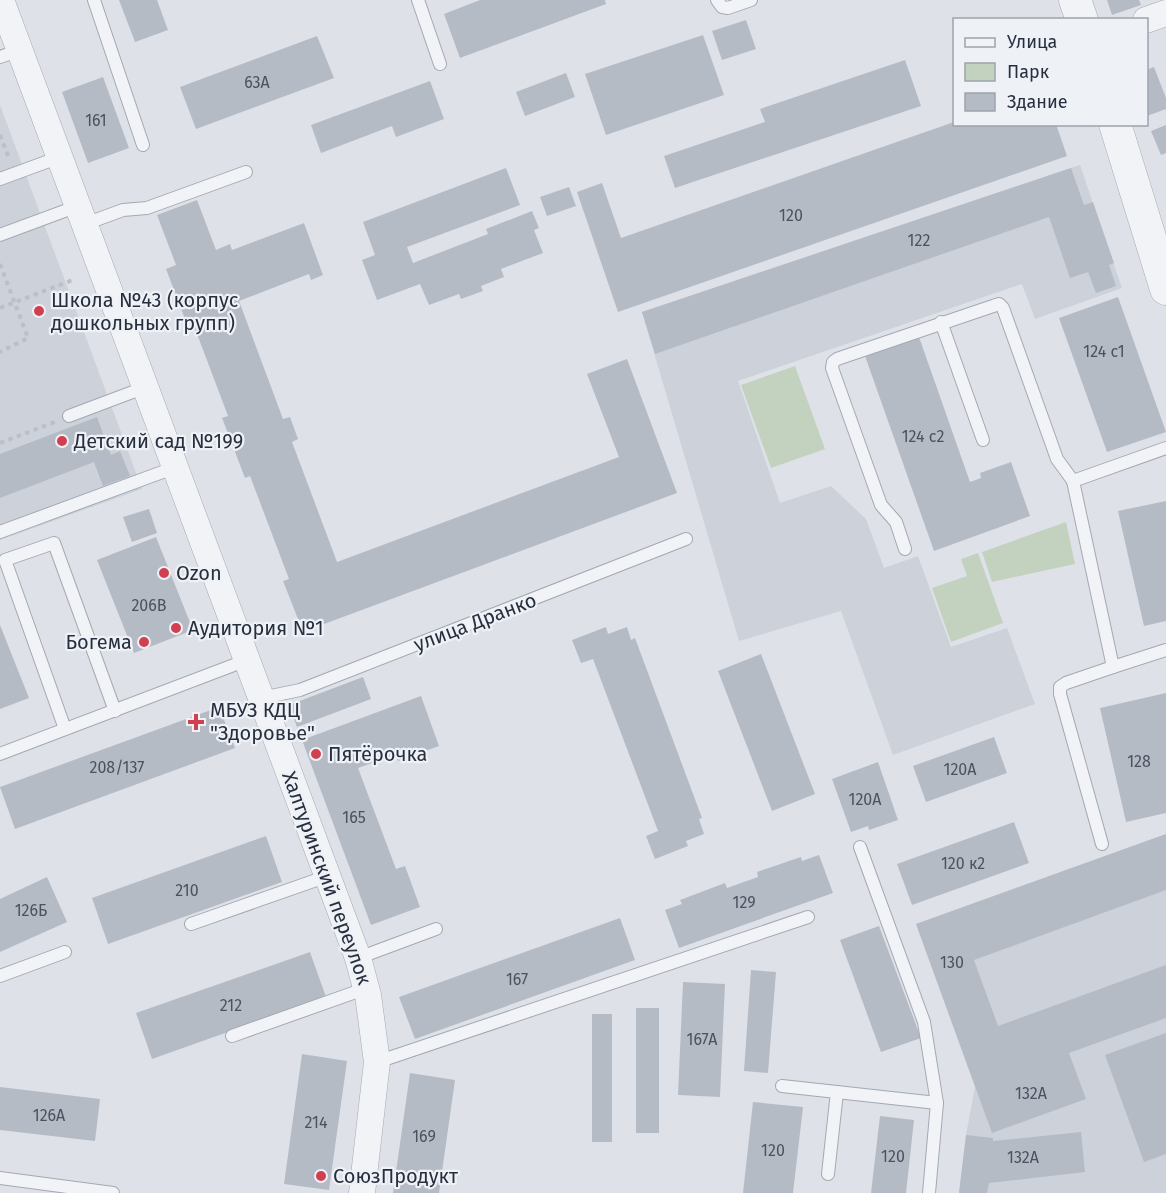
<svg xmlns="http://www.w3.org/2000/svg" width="1166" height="1193" viewBox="0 0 1166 1193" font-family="'Fira Sans',sans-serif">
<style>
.built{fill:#ccd1da}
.green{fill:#c3d2bf}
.building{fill:#b5bbc5}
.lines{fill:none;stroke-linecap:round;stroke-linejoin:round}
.service-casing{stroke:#a3a9b2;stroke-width:14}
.minor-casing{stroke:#a3a9b2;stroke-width:27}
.tertiary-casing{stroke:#a3a9b2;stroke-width:33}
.path{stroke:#bcc0c6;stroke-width:4;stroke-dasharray:4.5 4.5;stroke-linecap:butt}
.service{stroke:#f1f3f6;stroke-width:12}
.minor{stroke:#f1f3f6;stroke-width:26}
.tertiary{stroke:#f1f3f6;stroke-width:32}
.poi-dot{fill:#d04050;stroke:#eef1f6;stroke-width:2}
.labels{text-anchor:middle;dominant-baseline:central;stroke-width:4.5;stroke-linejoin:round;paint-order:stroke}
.number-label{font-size:16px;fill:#4a5260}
.poi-label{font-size:20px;fill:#272f3f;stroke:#eef1f6;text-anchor:start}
.street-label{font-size:20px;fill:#272f3f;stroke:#eef1f6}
</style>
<rect width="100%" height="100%" fill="#dee2e8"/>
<g class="built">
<path d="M0 105 142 489 0 540Z"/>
<path d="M1080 165 1122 288 1035 319 1022 284 738 381 780 503 831 486 866 519 884 568 918 556 951 647 1007 628 1035 704 893 755 841 611 739 641 642 312Z"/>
<path d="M1166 834V1193H959L966 1135 975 1087 916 924Z"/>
</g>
<g class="green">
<path d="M795 366 825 449 771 468 741 385Z"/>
<path d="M1066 522 1075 564 992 582 982 552Z"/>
<path d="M978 553 1003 623 951 642 932 588 967 576 961 559Z"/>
</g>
<g class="building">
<path d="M119 0H157L168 30 135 42Z"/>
<path d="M480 0H605L606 4 460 58 444 14Z"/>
<path d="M1107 0H1139L1141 5 1112 15Z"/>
<path d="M746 20 756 49 722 60 712 31Z"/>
<path d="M703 35 724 95 606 135 585 74Z"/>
<path d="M317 36 334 78 196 129 180 87Z"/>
<path d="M905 60 921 106 675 188 664 156 765 122 760 109Z"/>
<path d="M1154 67 1166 98V109L1147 116 1146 70Z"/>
<path d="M566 73 575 97 525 116 516 92Z"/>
<path d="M103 77 129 148 88 163 62 92Z"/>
<path d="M430 81 444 119 396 137 392 126 321 153 311 125Z"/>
<path d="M954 122V124H1056L1067 156 618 312 577 192 602 183 621 238Z"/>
<path d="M1166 125V153L1161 155 1151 131Z"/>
<path d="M506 168 520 205 407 247 413 263 488 234 486 229 532 211 539 228 534 230 543 253 501 269 504 277 481 286 483 291 461 299 459 294 429 305 420 284 377 300 362 260 375 255 363 222Z"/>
<path d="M1071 168 1084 205 1093 202 1114 263 1109 265 1116 286 1096 293 1088 272 1070 278 1049 217 655 354 642 312Z"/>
<path d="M569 187 576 206 547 216 540 197Z"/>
<path d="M197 200 216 250 230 244 232 250 304 223 323 275 311 280 309 274 239 301 283 419 290 417 298 439 292 442 337 562 619 457 587 374 627 359 677 493 316 627 298 619 283 581 289 579 250 476 245 478 222 418 228 416 191 318 185 319 166 269 176 265 157 215Z"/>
<path d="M1118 297 1166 432 1107 452 1059 318Z"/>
<path d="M919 337 970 482 981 478 980 473 1011 462 1030 516 934 551 865 356Z"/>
<path d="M97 417 111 455 120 451 130 476 103 486 94 462 0 498V454Z"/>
<path d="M1166 501V621L1144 626 1118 511Z"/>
<path d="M149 509 157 533 132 542 123 517Z"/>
<path d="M156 537 193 630 134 653 97 560Z"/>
<path d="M0 625 29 698 0 709Z"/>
<path d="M606 627 608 634 627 627 631 640 635 638 702 818 699 819 704 834 686 841 688 846 655 859 646 836 658 831 593 659 581 663 572 640Z"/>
<path d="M761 654 815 794 772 811 718 671Z"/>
<path d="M363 677 371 699 297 727 289 705Z"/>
<path d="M1166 693V813L1126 822 1100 708Z"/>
<path d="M421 696 439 746 398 761 395 755 358 768 396 869 405 866 420 907 371 925 302 740Z"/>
<path d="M219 707 235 748 15 829 0 787Z"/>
<path d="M994 737 1007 773 926 802 913 766Z"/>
<path d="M878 762 898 820 869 830 868 826 851 832 832 779Z"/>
<path d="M1014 822 1029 863 912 905 897 864Z"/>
<path d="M1166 834V890L974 960 998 1026 1166 965V1018L1069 1053 1086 1099 992 1133 916 924Z"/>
<path d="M266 836 282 882 108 944 92 898Z"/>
<path d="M819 855 833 893 679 948 665 910 682 904 680 900 725 883 727 888 758 877 757 872 801 857 802 861Z"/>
<path d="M47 877 67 922 0 952V899Z"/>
<path d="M620 918 635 960 415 1039 399 997Z"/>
<path d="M879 926 921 1038 881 1052 840 940Z"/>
<path d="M310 952 326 997 152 1059 136 1013Z"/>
<path d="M751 970 776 972 768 1073 744 1071Z"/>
<path d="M683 982 725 984 720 1097 678 1095Z"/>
<rect x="636" y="1008" width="23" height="125"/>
<rect x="592" y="1014" width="20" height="128"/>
<path d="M1166 1033V1154L1144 1162 1105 1055Z"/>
<path d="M302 1054 347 1061 329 1190 284 1184Z"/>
<path d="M410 1073 455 1080 439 1193H393Z"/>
<path d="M0 1087 100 1099 95 1141 0 1130Z"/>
<path d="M753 1102 803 1107 793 1193H743Z"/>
<path d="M880 1116 914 1120 906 1193H871Z"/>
<path d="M1081 1132 1085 1172 989 1183 987 1193H959L966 1135 993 1138V1141Z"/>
</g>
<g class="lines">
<defs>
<g id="service">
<path d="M94 0 143 145"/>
<path d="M418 0 440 64"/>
<path d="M717 0 722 7 728 8 751 0"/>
<path d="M0 57 20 50"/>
<path d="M0 179 60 157"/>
<path d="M85 224 123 210 147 208 246 172"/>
<path d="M0 235 78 206"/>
<path d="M941 322 983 440"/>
<path d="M69 416 146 387"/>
<path d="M1073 481 1113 667 1066 683 1060 687V694L1102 844"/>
<path d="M0 532 176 467"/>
<path d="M905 549 896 522 881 505 832 368 833 362 837 359 999 304 1003 308 1057 459 1073 481 1166 448"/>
<path d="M1113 667 1166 650"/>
<path d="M261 698 300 690 686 539"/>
<path d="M65 729 5 560 54 543 115 711"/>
<path d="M0 754 247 660"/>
<path d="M860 847 924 1022 937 1103 929 1193"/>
<path d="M191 924 328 876"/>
<path d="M358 958 436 929"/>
<path d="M0 976 65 952"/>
<path d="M232 1036 367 988"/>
<path d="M377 1062 808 917"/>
<path d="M782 1086 937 1103"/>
<path d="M828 1174 837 1092"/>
<path d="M0 1178 113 1193"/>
</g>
<g id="minor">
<path d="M1 0 358 958 368 995 377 1062 362 1193"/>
<path d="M1146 20 1166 13"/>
</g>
<g id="tertiary">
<path d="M1075 0 1082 20"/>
<path d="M1115 124 1166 289"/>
</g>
</defs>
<use href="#service" class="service-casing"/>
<use href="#minor" class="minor-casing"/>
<use href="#tertiary" class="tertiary-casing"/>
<g class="path">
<path d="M0 135 9 158"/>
<path d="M0 264 28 338 0 352"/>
<path d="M0 308 75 279"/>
<path d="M0 443 55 422"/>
</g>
<use href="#service" class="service"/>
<use href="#minor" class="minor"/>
<use href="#tertiary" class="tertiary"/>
</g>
<g class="poi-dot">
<circle cx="39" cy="311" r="6"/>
<circle cx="62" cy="441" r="6"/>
<circle cx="164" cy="573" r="6"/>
<circle cx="176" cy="628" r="6"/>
<circle cx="144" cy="642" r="6"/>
<path d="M193 713h6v6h6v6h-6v6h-6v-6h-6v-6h6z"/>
<circle cx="316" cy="754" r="6"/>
<circle cx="321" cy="1176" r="6"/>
</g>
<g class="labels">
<g class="number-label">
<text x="257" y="82">63А</text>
<text x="96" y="120">161</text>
<text x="791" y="215">120</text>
<text x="919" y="240">122</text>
<text x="1104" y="351">124 с1</text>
<text x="923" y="436">124 с2</text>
<text x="149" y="605">206В</text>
<text x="1139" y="761">128</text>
<text x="117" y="767">208/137</text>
<text x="960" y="769">120А</text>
<text x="865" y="799">120А</text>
<text x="354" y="817">165</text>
<text x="963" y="863">120 к2</text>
<text x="187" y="890">210</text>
<text x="744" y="902">129</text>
<text x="31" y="910">126Б</text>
<text x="952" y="962">130</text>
<text x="517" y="979">167</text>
<text x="231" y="1005">212</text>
<text x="702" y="1039">167А</text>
<text x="1031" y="1093">132А</text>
<text x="49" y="1115">126А</text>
<text x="316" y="1122">214</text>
<text x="424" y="1136">169</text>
<text x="773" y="1150">120</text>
<text x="893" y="1156">120</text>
<text x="1023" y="1157">132А</text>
</g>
<g class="poi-label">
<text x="51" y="300">Школа №43 (корпус<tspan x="51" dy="23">дошкольных групп)</tspan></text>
<text x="74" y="441">Детский сад №199</text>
<text x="176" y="573">Ozon</text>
<text x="188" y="628">Аудитория №1</text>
<text x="132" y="642" text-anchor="end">Богема</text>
<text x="210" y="710">МБУЗ КДЦ<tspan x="210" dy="23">"Здоровье"</tspan></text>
<text x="328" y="754">Пятёрочка</text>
<text x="333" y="1176">СоюзПродукт</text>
</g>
<g class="street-label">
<text transform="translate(475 622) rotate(-21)">улица Дранко</text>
<text transform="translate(327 878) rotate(70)">Халтуринский переулок</text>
</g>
</g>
<rect x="953" y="18" width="195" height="108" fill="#eef1f6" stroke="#9ea3ad" stroke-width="1.5"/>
<rect x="965" y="38" width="30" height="9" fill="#f1f3f6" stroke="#9ea3ad" stroke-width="1.5"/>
<text x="1007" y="48" font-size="18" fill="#272f3f">Улица</text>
<rect x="965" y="63" width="30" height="18" fill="#c3d2bf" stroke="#9ea3ad" stroke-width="1.5"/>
<text x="1007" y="78" font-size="18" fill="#272f3f">Парк</text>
<rect x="965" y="93" width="30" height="18" fill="#b5bbc5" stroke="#9ea3ad" stroke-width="1.5"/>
<text x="1007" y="108" font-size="18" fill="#272f3f">Здание</text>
</svg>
